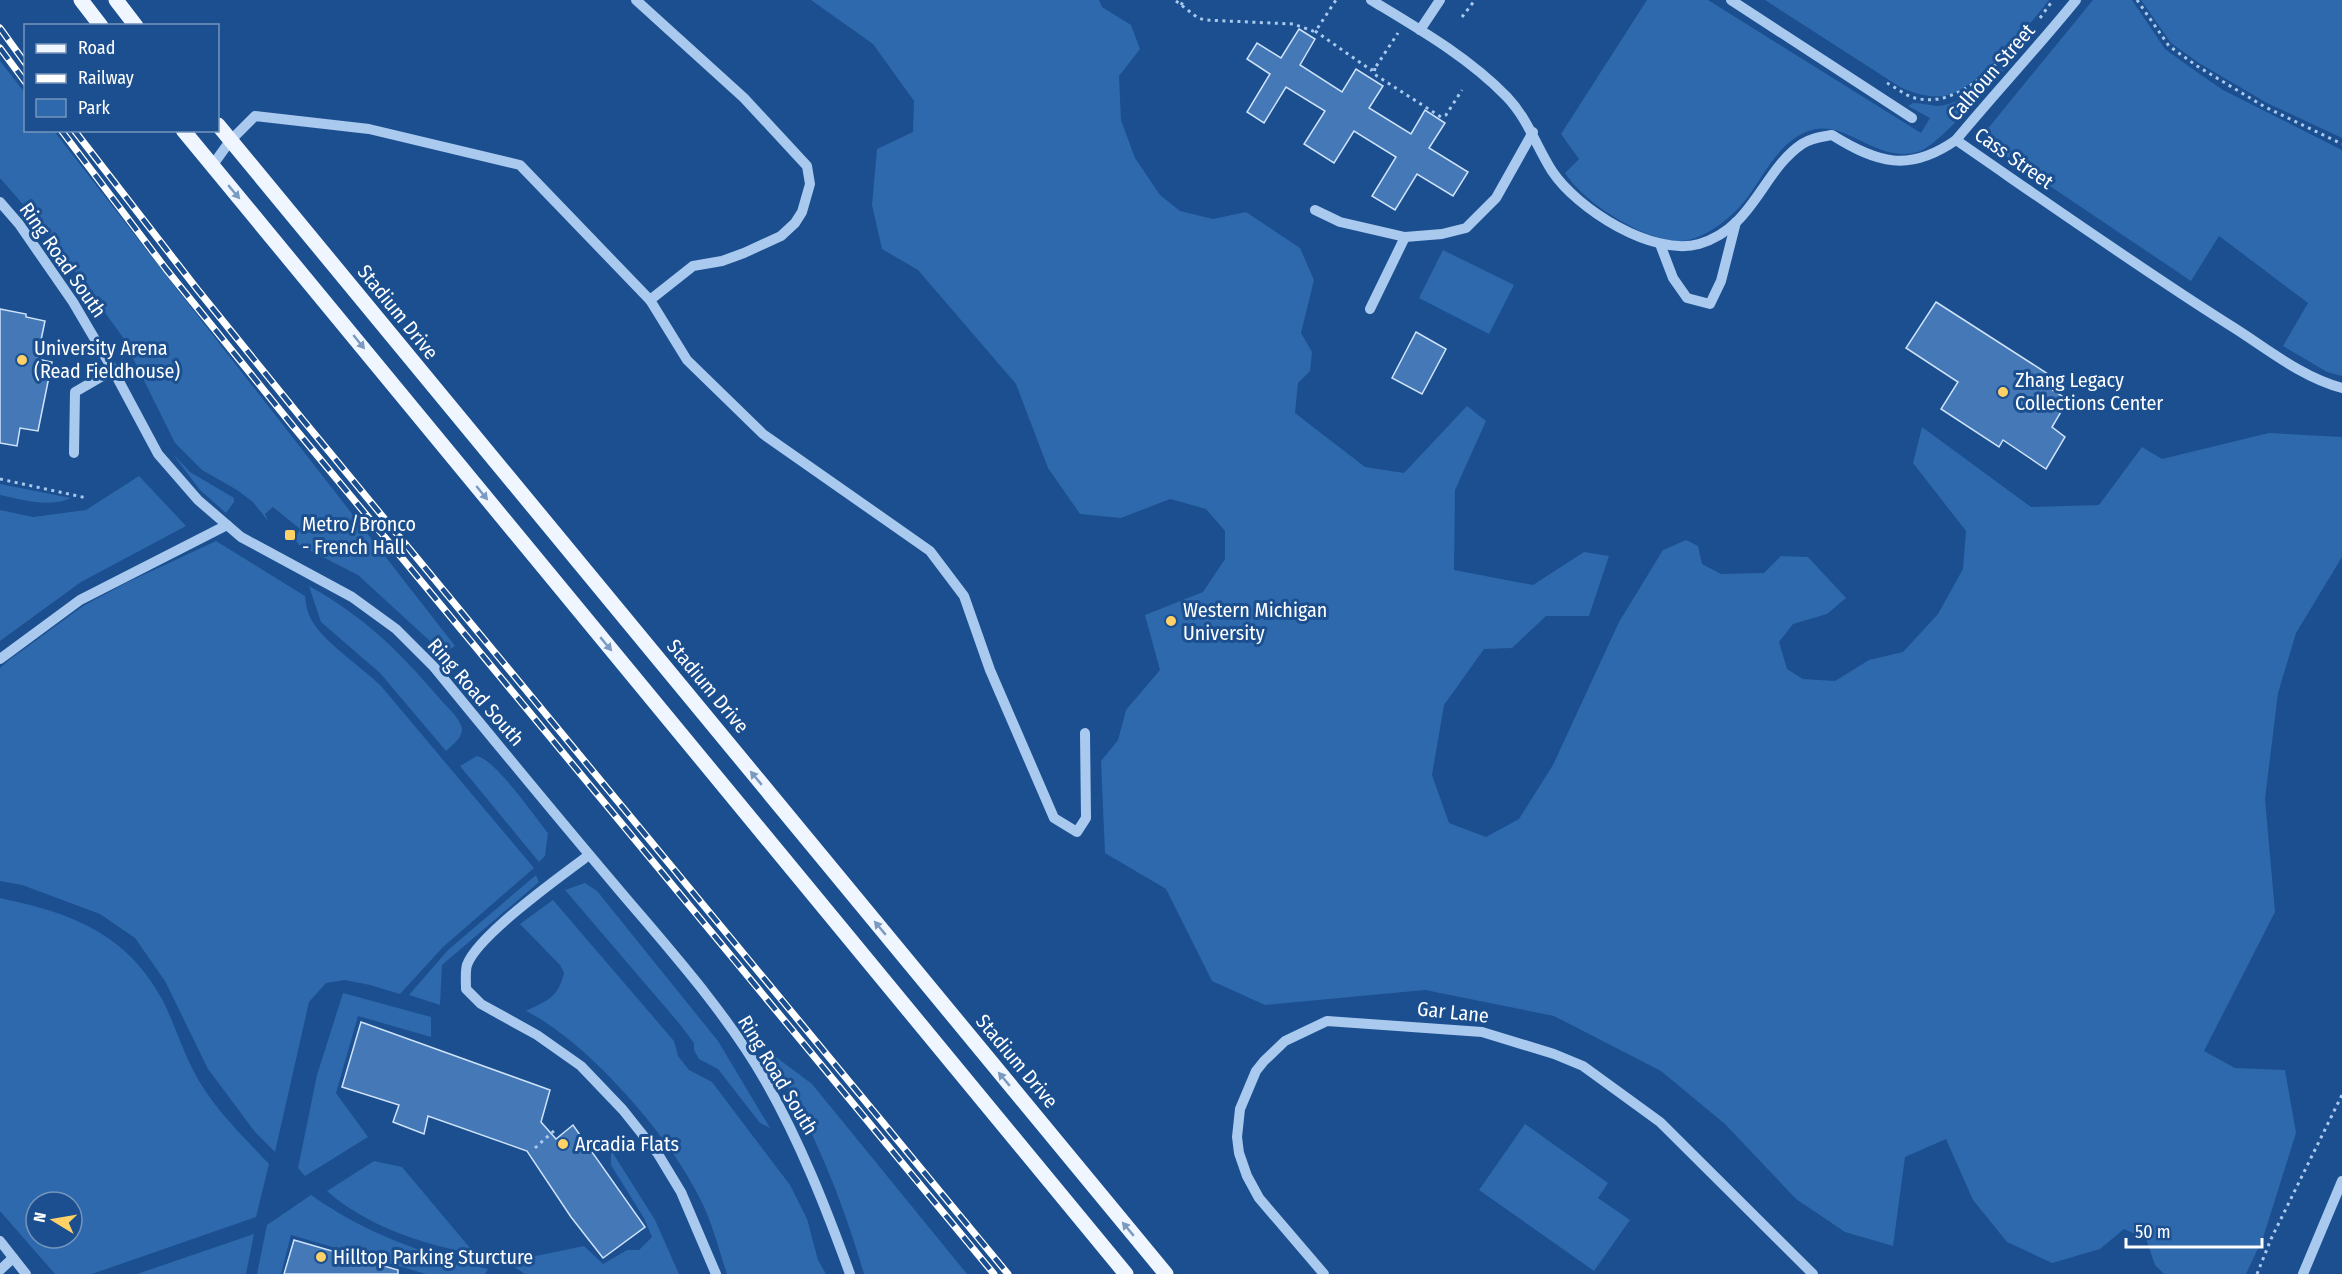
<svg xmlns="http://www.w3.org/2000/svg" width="2342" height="1274" viewBox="0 0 2342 1274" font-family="'Fira Sans Condensed',sans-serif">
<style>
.green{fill:#2e69ad;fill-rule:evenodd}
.building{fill:#4478b7;stroke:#cfe3fa;stroke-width:1.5}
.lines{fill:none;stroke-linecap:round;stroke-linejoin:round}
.path{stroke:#a9c9ee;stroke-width:3;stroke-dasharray:3 4.5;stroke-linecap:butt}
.minor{stroke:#a9c9ee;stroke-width:10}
.major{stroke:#f0f6ff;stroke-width:15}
.rail-casing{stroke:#fff;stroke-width:7}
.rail{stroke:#1b4f8f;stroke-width:4.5;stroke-dasharray:14;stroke-linecap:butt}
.oneway{fill:#7b9ac1}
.poi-dot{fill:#ffd166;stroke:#1b4f8f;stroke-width:2}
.labels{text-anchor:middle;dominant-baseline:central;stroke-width:6;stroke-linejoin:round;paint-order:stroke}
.street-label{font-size:20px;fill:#fff;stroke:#1b4f8f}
.poi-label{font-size:20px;fill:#fff;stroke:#1b4f8f;text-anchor:start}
</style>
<rect width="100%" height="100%" fill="#1b4f8f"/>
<g class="green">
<path d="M811 0H1099L1102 7 1131 25 1140 49 1119 76 1121 120 1135 158 1160 195 1180 211 1213 219 1246 212 1300 248 1314 280 1301 333 1312 352 1310 371 1298 383 1295 413 1365 467 1404 473 1467 406 1486 421 1455 490 1454 570 1533 585 1584 552 1609 556 1589 616H1546L1512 648 1484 649 1444 705 1432 775 1449 823 1486 837 1519 819 1553 765 1619 622 1663 550 1686 540 1698 546 1702 564 1721 574 1764 573 1781 556 1808 557 1846 598 1827 614 1793 624 1779 642 1787 669 1803 679 1835 681 1869 660 1903 652 1938 614 1963 569 1966 531 1913 463 1922 427 2031 507 2099 505 2142 447 2162 459 2269 433 2342 437V557L2296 633 2278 693 2265 799 2275 912 2204 1051 2235 1068 2285 1070 2296 1133 2263 1238 2246 1274H2164L2155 1265 2146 1239 2124 1229 2100 1249 2052 1263 2007 1242 1973 1200 1946 1139 1905 1157 1893 1246 1845 1232 1796 1199 1725 1124 1661 1071 1554 1016 1425 990 1265 1005 1212 981 1166 889 1105 853 1101 761 1118 740 1126 710 1160 670 1145 615 1203 592 1225 559V531L1206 509 1170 499 1121 518 1080 514 1048 468 1016 384 918 270 882 249 872 205 877 149 913 132 914 101 873 44Z"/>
<path d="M1647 0H1708L1921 133 1930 118 1908 106 1913 103C1921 103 1929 105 1936 106 1970 106 2007 60 2029 37L2030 40C2010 62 1941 146 1918 152 1874 164 1844 115 1806 132 1775 146 1764 177 1744 202 1729 220 1699 244 1674 241 1662 240 1647 234 1636 229 1610 216 1581 197 1565 173L1579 159 1561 134Z"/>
<path d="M1765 0H2049C2030 25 1981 82 1954 93 1936 100 1917 95 1900 87Z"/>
<path d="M2093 0H2132L2165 49 2194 70 2223 90 2342 150V376L2327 372 2283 346 2308 303 2219 236 2191 281 1992 147 1985 132Z"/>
<path d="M2141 0H2342V138L2267 103 2199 63 2171 43Z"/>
<path d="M0 61 25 93 26 130 54 131 455 646 443 653 358 575 299 545 295 539 300 529 273 507 265 514 268 521 253 502 237 490 202 470 175 443 122 336 41 225 0 178Z"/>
<path d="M1443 250 1514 285 1489 334 1419 298Z"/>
<path d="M172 453 190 472 234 498V502L226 513 200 490Z"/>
<path d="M139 476 186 526 81 582 0 641V510L33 517 86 510Z"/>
<path d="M0 484 71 498C49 508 23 500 0 495Z"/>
<path d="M216 541 305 596C306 604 307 612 311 619 324 643 361 666 381 686L534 868 443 947 400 994 370 985 345 980 326 983 309 1002 275 1152 255 1132 208 1069 165 981 135 938 100 914 22 885 0 881V668L9 660 83 606 126 583Z"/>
<path d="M309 586C365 617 400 652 440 699 447 707 461 719 462 729 462 739 452 745 446 751L380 673 321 622Z"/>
<path d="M477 756C496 760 534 816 548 833L545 856 539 862 460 766Z"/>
<path d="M536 875 539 882 442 965 440 1005 409 995 448 950Z"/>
<path d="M585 883 597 891 718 1041 770 1128 760 1123 718 1069 699 1059 694 1050V1043L678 1022 565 890Z"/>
<path d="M0 898C71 913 127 933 163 1001 174 1023 181 1046 192 1068 210 1105 241 1134 269 1164L256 1217 92 1274H55L0 1211ZM36 1202H72V1238H36Z"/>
<path d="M553 900 674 1041 678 1056 689 1070 712 1082 790 1185 807 1219 818 1260 826 1274H727C720 1253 714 1230 705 1209 677 1144 590 1043 526 1011 548 1000 558 998 564 973L560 965 520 924Z"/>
<path d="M343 993 431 1017V1037L358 1016 336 1093 368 1137 305 1176 298 1168 317 1075Z"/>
<path d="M776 1057 812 1084 967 1274H864C842 1198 812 1126 772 1058Z"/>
<path d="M1525 1124 1608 1183 1598 1198 1630 1220 1594 1271 1479 1190Z"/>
<path d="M611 1150 655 1220 679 1274H525L507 1262 584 1246 603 1264 627 1250H639L652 1237 644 1218 611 1165Z"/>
<path d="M374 1161 402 1167 475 1254C424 1245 366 1226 327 1191Z"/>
<path d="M311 1195C365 1233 424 1255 488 1269L485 1274H426L291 1235 281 1274H257L267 1225Z"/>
<path d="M254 1234 246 1274H137Z"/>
</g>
<g class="building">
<path d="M1299 29 1315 39 1300 65 1342 92 1356 69 1383 86 1369 108 1411 134 1425 110 1445 123 1429 148 1468 172 1453 196 1417 174 1395 210 1372 196 1396 157 1354 131 1334 163 1304 144 1325 111 1286 87 1264 123 1247 112 1270 74 1247 59 1257 43 1281 58Z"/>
<path d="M1936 302 2048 374 2042 383 2068 400 2052 427 2065 437 2046 469 2003 440 1999 447 1941 409 1958 382 1906 348Z"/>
<path d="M0 309 26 314V317L45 321 37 359 52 362 38 431 20 428 17 446 0 443Z"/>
<path d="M1416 332 1446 349 1422 394 1392 378Z"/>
<path d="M361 1022 550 1090 541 1122 556 1139 573 1125 645 1227 603 1258 571 1217 527 1151 428 1116 424 1134 393 1122 399 1105 342 1087Z"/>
<path d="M294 1240 398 1270V1274H284Z"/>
</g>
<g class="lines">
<g class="path">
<path d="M2137 0 2169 46 2197 66 2265 107 2342 144"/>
<path d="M1176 1 1198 18 1205 20 1293 24 1313 31 1317 29 1336 0"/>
<path d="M1181 5 1184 0"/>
<path d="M1462 17 1475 0"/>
<path d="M2040 18 2053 0"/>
<path d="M1315 31 1371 70 1375 68 1398 33"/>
<path d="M1375 68 1374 74 1441 117 1446 115 1462 90"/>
<path d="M1887 83C1895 87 1906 96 1915 98 1962 110 2002 57 2032 28"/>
<path d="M0 479 87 498"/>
<path d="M535 1148 556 1129"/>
<path d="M2257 1274 2271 1239 2342 1095"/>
</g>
<g class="minor">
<path d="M636 0 744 98 807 166 810 184 802 212 795 223 781 236 744 253 722 261 693 266 650 300 687 360 763 434 930 551 964 596 990 670 1054 818 1077 832 1086 818 1085 733"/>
<path d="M1371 0C1419 29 1468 57 1507 97 1528 119 1536 146 1552 171 1577 209 1653 257 1699 244 1754 228 1762 171 1802 144 1811 138 1821 137 1832 135 1877 163 1909 173 1956 140 1995 93 2037 48 2076 0"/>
<path d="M1731 0 1912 118"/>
<path d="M1420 30 1440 0"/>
<path d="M1956 140C2046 202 2135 265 2228 324 2264 346 2300 377 2342 388"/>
<path d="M212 166 230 141 255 116 369 129 520 165 650 300"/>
<path d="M0 202 19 224 73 302 113 370 158 454 198 500 241 537 352 597 396 629 434 667C493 739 553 812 614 884 667 947 725 1010 766 1082 801 1144 826 1208 850 1274"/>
<path d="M1315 210 1340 222 1405 237 1442 234 1466 228 1496 198 1533 132"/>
<path d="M1660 244 1673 278 1687 298 1710 304 1721 281 1736 222"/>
<path d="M1370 309 1405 237"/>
<path d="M74 453 75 392 113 370"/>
<path d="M0 659 80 600 227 525"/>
<path d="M589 855C562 875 477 936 467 965 465 971 466 982 466 989L481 1004 537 1035 581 1066 623 1110 658 1154 681 1192 716 1274"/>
<path d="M0 1241 26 1274"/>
<path d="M0 1270 13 1258"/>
<path d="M1324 1274 1259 1198 1247 1176 1239 1153 1237 1137 1240 1109 1256 1071 1264 1061 1285 1041 1327 1021 1482 1032 1554 1054 1583 1066 1660 1122 1813 1274"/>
<path d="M2303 1274 2342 1181"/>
</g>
<g class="major">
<path d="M81 0 101 26"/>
<path d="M116 0 136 26"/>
<path d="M218 125 1166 1274"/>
<path d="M183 130 1126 1274"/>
</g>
<defs>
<g id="rail">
<path d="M0 28 26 64"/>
<path d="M0 48 26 83"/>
<path d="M61 130 166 269 292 425 994 1274"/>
<path d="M74 130 197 289 303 420 1008 1274"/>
</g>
</defs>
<use href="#rail" class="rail-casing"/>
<use href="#rail" class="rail"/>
</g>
<defs><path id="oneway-solid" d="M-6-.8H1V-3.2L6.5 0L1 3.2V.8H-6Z" transform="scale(1.5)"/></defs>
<g class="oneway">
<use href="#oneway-solid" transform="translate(234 192) rotate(50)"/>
<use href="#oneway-solid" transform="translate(359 342) rotate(51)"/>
<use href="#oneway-solid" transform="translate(482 493) rotate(51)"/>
<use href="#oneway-solid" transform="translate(606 644) rotate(50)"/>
<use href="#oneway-solid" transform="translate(756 778) rotate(-130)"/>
<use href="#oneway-solid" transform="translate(880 928) rotate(-130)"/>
<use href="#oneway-solid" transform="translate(1004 1079) rotate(-130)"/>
<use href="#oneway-solid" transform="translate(1128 1229) rotate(-130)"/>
</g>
<g class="poi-dot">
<circle cx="22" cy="360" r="6"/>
<circle cx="2003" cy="392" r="6"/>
<rect x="284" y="529" width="12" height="12" rx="3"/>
<circle cx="1171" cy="621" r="6"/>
<circle cx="563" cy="1144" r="6"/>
<circle cx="321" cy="1257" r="6"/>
</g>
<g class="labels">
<g class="street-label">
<text transform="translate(1991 72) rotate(-49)">Calhoun Street</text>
<text transform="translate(2014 158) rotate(35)">Cass Street</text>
<text transform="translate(63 260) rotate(55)">Ring Road South</text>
<text transform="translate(398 312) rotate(51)">Stadium Drive</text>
<text transform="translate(708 686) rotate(50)">Stadium Drive</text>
<text transform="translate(476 692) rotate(49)">Ring Road South</text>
<text transform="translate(1453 1012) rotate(6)">Gar Lane</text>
<text transform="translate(1017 1061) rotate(50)">Stadium Drive</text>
<text transform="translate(778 1075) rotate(59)">Ring Road South</text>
</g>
<g class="poi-label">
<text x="34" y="348">University Arena<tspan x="34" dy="23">(Read Fieldhouse)</tspan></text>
<text x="2015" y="380">Zhang Legacy<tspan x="2015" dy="23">Collections Center</tspan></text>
<text x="302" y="524">Metro/Bronco<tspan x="302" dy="23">- French Hall</tspan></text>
<text x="1183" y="610">Western Michigan<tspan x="1183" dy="23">University</tspan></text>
<text x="575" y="1144">Arcadia Flats</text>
<text x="333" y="1257">Hilltop Parking Sturcture</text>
</g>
</g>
<rect x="24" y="24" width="195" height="108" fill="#1b4f8f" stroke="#7695bc" stroke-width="1.5"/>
<rect x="36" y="44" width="30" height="9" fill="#f0f6ff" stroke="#7695bc" stroke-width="1.5"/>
<text x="78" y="54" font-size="18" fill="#ffffff">Road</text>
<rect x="36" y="74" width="30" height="9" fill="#ffffff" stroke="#7695bc" stroke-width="1.5"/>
<text x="78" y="84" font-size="18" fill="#ffffff">Railway</text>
<rect x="36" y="99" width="30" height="18" fill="#2e69ad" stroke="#7695bc" stroke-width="1.5"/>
<text x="78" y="114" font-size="18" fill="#ffffff">Park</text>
<g transform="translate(54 1220) rotate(281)"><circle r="28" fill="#1b4f8f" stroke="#7695bc" stroke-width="1.5"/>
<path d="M0-4.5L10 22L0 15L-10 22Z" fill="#ffd166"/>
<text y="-9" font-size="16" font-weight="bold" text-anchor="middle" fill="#ffffff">N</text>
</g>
<path d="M2126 1238v9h136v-9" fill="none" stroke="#ffffff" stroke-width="3"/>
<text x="2135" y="1238" font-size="18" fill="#ffffff" stroke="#1b4f8f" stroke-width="4.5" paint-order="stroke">50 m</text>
</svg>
